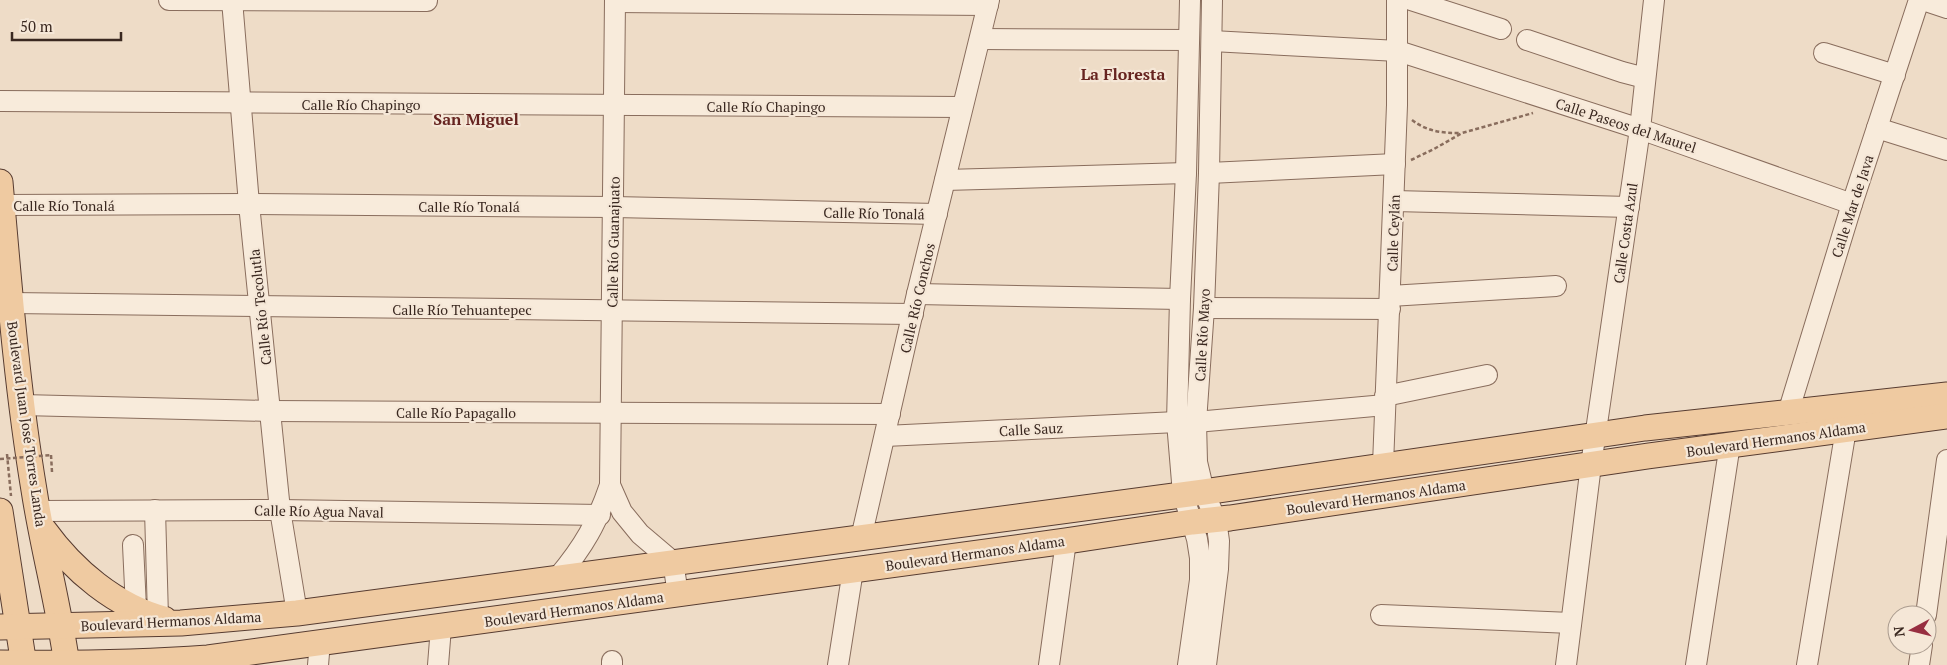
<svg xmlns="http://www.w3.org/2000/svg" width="1947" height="665" viewBox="0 0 1947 665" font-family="'PT Serif',serif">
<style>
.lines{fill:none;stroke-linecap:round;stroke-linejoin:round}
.minor-casing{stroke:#896d5d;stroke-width:22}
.major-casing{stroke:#573c31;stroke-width:27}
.path{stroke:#896d5d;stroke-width:2.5;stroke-dasharray:4 2.5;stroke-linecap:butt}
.minor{stroke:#f8ebdb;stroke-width:20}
.major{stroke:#efcaa1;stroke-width:25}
.path-bridge{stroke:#896d5d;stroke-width:2.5;stroke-dasharray:4 2.5;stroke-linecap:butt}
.labels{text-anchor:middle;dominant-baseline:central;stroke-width:4.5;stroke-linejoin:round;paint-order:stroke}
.street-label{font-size:14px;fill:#3a2820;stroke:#f5e7d7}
.quarter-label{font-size:16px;font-weight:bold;fill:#662420;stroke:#f5e7d7}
</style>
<rect width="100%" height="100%" fill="#eedcc7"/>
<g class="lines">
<defs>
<g id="minor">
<path d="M169 0 427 1"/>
<path d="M232 0 249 204 280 510 297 613"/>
<path d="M1411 0 1501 29"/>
<path d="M1923 0 1947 8"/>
<path d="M615 2 988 5"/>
<path d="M980 39 1189 40"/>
<path d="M1527 40 1622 72 1645 78"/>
<path d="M1212 41 1398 51 1640 129 1852 204"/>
<path d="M1824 53 1895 75"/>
<path d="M0 101 962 107"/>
<path d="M1877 128 1947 150"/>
<path d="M1209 173 1395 164"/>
<path d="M945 180 1186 173"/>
<path d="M1394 201 1629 207"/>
<path d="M2 205 249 204 614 207 937 214"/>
<path d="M917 294 1180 299"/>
<path d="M1390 296 1556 286"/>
<path d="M11 303 913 314"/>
<path d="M1204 308 1390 309"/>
<path d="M1385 396 1487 375"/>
<path d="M22 405 270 411 890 414"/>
<path d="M1788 413 1852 204 1919 0"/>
<path d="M1196 422 1385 405"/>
<path d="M885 436 1177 422"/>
<path d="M1383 465 1397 105V0"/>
<path d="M610 485 622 512 640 534 673 562 678 594"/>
<path d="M155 510 158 617"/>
<path d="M38 511 280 510 600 515"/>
<path d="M861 538 917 294 989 0"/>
<path d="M133 545 136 608"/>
<path d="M558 577C584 546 597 523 610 485L615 0"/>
<path d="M1381 615 1571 623"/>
<path d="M1926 615 1947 460"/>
<path d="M318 665 320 642"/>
<path d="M438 665 441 627"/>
<path d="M612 665V661"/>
<path d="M838 665 853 570"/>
<path d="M1049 665 1066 541"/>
<path d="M1188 665 1200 580V558L1197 539 1183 494 1177 422 1180 299 1186 173 1190 0"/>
<path d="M1206 665 1218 569 1219 541 1216 520 1204 492 1197 462 1196 422 1204 308 1209 173 1212 0"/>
<path d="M1566 665 1591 465 1640 129 1654 0"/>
<path d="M1696 665 1730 444"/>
<path d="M1807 665 1846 429"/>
<path d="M1919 665 1922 645"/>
</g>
<g id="major">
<path d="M0 182C9 285 17 388 34 490 43 549 59 606 67 665"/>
<path d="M0 511 24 665"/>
<path d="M44 530C73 570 115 606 164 619"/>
<path d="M0 627 181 623 297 613 1204 492 1645 428 1947 395"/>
<path d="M0 663C70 664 139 663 208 658L1066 541 1192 522 1230 518 1648 456 1947 416"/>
</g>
</defs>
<use href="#minor" class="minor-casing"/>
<use href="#major" class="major-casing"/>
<g class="path">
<path d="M1412 120C1428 132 1442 133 1461 133"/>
<path d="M1411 160 1434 149 1462 133 1533 113"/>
<path d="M7 454 11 496"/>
<path d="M51 455 52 472"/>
</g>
<use href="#minor" class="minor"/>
<use href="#major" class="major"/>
<path class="path-bridge" d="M0 459 51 455"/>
</g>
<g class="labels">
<g class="street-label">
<text x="361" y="104">Calle Río Chapingo</text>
<text x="766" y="106">Calle Río Chapingo</text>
<text transform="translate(1626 125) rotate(18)">Calle Paseos del Maurel</text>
<text x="64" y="205">Calle Río Tonalá</text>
<text x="469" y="206">Calle Río Tonalá</text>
<text transform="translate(1852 206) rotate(-72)">Calle Mar de Java</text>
<text transform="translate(874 213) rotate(1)">Calle Río Tonalá</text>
<text transform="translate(1393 233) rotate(-88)">Calle Ceylán</text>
<text transform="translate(1625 233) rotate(-82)">Calle Costa Azul</text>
<text transform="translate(613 242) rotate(-89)">Calle Río Guanajuato</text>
<text transform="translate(917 298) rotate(-77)">Calle Río Conchos</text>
<text transform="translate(260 307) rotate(-96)">Calle Río Tecolutla</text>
<text x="462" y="309">Calle Río Tehuantepec</text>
<text transform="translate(1202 335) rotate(-87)">Calle Río Mayo</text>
<text x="456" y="412">Calle Río Papagallo</text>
<text transform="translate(27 424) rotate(82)">Boulevard Juan José Torres Landa</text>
<text transform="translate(1031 429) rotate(-3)">Calle Sauz</text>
<text transform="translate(1776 439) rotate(-8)">Boulevard Hermanos Aldama</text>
<text transform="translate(1376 497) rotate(-8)">Boulevard Hermanos Aldama</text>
<text transform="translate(319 511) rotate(1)">Calle Río Agua Naval</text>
<text transform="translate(975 553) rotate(-8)">Boulevard Hermanos Aldama</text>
<text transform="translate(574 609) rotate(-8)">Boulevard Hermanos Aldama</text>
<text transform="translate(171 621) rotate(-3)">Boulevard Hermanos Aldama</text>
</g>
<g class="quarter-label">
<text x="1123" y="74">La Floresta</text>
<text x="476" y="119">San Miguel</text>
</g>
</g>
<g transform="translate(1912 630) rotate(263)"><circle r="24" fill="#f5e7d7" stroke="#aa9b8e"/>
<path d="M0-4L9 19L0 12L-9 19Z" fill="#972e40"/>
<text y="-8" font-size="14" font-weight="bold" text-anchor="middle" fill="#3a2820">N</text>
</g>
<path d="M12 32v8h109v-8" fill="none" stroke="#3a2820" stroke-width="2.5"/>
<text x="20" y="32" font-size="15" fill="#3a2820" stroke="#f5e7d7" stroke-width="4" paint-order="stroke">50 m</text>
</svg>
